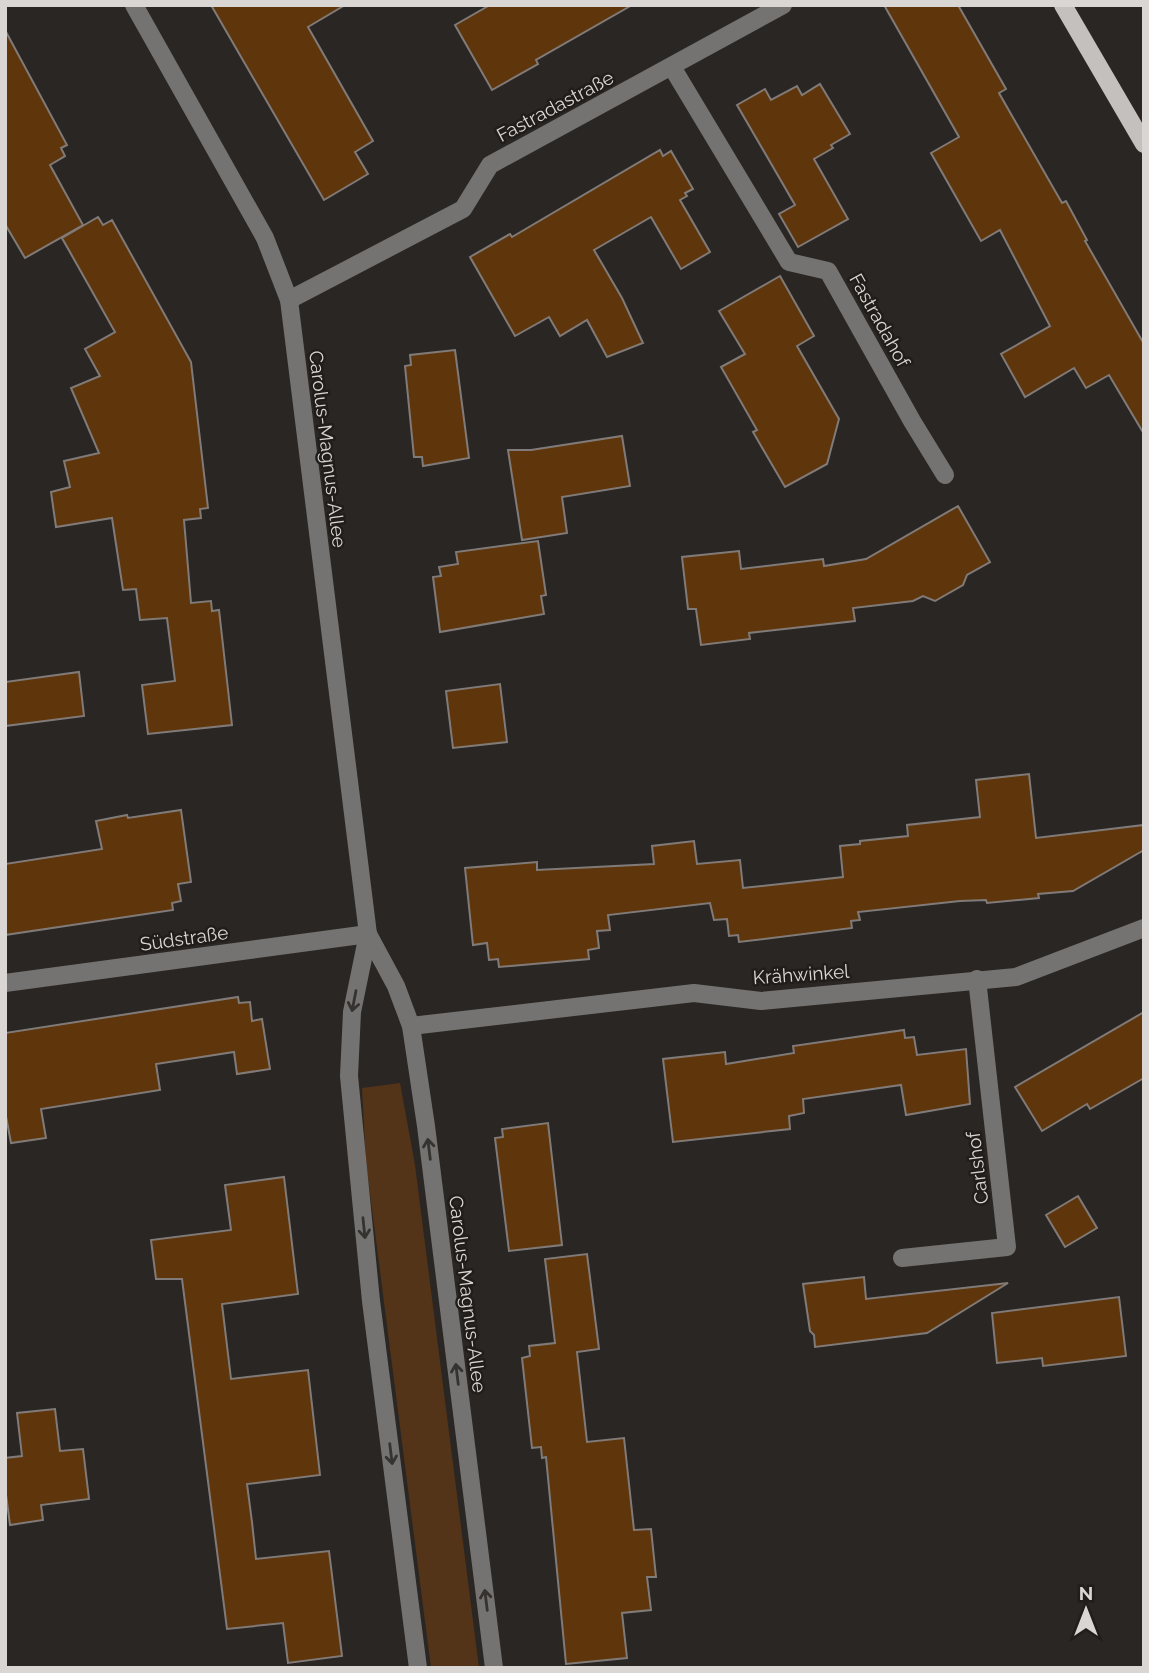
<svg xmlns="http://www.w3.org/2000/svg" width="1149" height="1673" viewBox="0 0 1149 1673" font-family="Raleway,sans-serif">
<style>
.green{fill:#533418}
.building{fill:#5f350b;stroke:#807b78;stroke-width:2}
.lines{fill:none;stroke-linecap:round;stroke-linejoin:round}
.minor{stroke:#757371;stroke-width:18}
.major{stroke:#c4c0bd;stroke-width:18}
.oneway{stroke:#353230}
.labels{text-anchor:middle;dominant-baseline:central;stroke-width:5;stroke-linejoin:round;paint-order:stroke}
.street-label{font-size:19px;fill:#d9d6d4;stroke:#201d1a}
</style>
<rect width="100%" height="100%" fill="#2a2623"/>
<path class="green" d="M400 1083 415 1165 479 1668H431L366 1162 362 1088Z"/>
<g class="building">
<path d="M211 5H345L308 27 373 141 355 152 368 174 324 200Z"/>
<path d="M490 5H632L536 60 538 64 492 90 455 25Z"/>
<path d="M884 5H958L1006 89 999 93 1062 203 1066 201 1087 240 1085 241 1144 344V434L1109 375 1086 388 1074 368 1025 397 1001 354 1050 326 1000 230 981 241 931 153 959 137Z"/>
<path d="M5 30 67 145 61 148 65 156 50 165 83 225 25 258 5 224Z"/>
<path d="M820 84 850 134 831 145 833 148 814 159 848 219 798 247 779 214 795 205 737 105 765 89 771 100 797 86 802 95Z"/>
<path d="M660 150 663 156 671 151 693 189 685 193 687 196 680 200 710 252 681 269 651 217 594 250 622 298 643 343 607 357 587 320 560 336 549 317 515 336 470 257 510 234 512 237Z"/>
<path d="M98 217 103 225 112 220 191 362 208 508 200 509 201 518 184 520 191 603 211 601 212 611 219 610 232 725 148 734 142 685 175 681 167 618 140 620 136 589 123 590 112 518 56 527 51 492 70 487 64 461 99 453 71 388 100 376 85 349 115 332 62 238Z"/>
<path d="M780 276 814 336 797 346 839 419 827 464 785 487 753 432 757 430 721 367 745 354 719 311Z"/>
<path d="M455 350 469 458 423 466 422 457H414L405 366 411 365 410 355Z"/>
<path d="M622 436 630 486 562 497 567 533 522 540 508 450H531Z"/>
<path d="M958 506 990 562 967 575 963 585 935 601 923 596 913 601 853 608 855 621 749 633 750 639 701 645 696 609H688L682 557 739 551 741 569 823 559 824 566 866 559Z"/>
<path d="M538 541 546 595 541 596 544 614 440 632 433 577 441 576 439 567 458 564 456 552Z"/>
<path d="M79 672 84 716 5 726V682Z"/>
<path d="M500 684 507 742 453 748 446 691Z"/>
<path d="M1029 774 1036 838 1144 825V850L1073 891 1038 894 1039 898 987 903 986 900 960 901 858 912 860 920 851 921 852 928 739 942 738 935 729 936 727 919 714 920 710 903 608 915 610 930 597 931 599 948 588 950 589 959 499 967 498 959 489 960 487 943 473 945 465 868 537 862V870L654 864 652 846 694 841 697 864 740 860 743 888 843 877 840 846 860 844V841L908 836 907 825 980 817 976 780Z"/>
<path d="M181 810 191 882 178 884 181 901 172 903 173 910 5 935V864L102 849 96 821 127 815 128 818Z"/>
<path d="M238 997 239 1003 250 1002 252 1021 262 1019 270 1069 237 1074 234 1052 156 1064 160 1090 41 1109 46 1138 11 1143 5 1111V1033Z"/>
<path d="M1144 1012V1078L1090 1109 1087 1104 1042 1131 1015 1087Z"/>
<path d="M904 1030 905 1038 914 1037 917 1055 966 1049 970 1104 906 1115 901 1085 803 1099 804 1113 789 1116 790 1129 673 1142 663 1059 725 1052 726 1064 794 1053 793 1046Z"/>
<path d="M548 1123 562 1245 509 1251 495 1138 503 1137 502 1129Z"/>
<path d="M284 1177 298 1294 222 1304 231 1379 308 1370 320 1475 247 1484 252 1522 256 1559 329 1551 342 1656 288 1663 283 1623 227 1629 182 1279H156L151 1240 231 1230 225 1185Z"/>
<path d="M1078 1196 1097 1228 1065 1247 1046 1215Z"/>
<path d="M587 1254 599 1349 577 1352 587 1442 624 1438 634 1530 651 1529 656 1577H647L651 1610 622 1613 627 1658 566 1664 546 1457 542 1458 541 1447 532 1448 522 1358 530 1356 529 1346 555 1343 545 1259Z"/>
<path d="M864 1277 866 1299 1008 1283 927 1333 815 1347 814 1335 810 1331 803 1284Z"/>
<path d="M1119 1297 1126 1356 1043 1366 1042 1358 997 1363 992 1313Z"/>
<path d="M55 1409 60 1451 83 1449 89 1499 41 1505 43 1520 10 1525 5 1487V1458L22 1456 17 1413Z"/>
</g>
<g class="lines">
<g class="minor">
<path d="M134 5 265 238 289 300 368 934 352 1012 349 1076 371 1301 418 1668"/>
<path d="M672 67 789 262 828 271 912 421 945 475"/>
<path d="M289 300 463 209 490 165 783 5"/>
<path d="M368 934 396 986 411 1026 426 1126 494 1668"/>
<path d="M5 983 368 934"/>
<path d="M411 1026 694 993 761 1001 1016 977 1144 928"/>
<path d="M902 1258 1007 1247 977 979"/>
</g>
<path class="major" d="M1063 5 1144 144"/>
</g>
<defs><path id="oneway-shaft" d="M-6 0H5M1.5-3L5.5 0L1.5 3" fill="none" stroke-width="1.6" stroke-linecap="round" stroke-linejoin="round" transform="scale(1.75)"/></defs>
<g class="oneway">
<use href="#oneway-shaft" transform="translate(354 1001) rotate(101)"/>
<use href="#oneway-shaft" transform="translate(429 1149) rotate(-97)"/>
<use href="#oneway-shaft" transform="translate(364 1228) rotate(84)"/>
<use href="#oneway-shaft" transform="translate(457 1374) rotate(-97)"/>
<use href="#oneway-shaft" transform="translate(391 1454) rotate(83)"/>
<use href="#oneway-shaft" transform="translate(486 1600) rotate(-97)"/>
</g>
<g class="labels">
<g class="street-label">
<text transform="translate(555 106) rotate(-28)">Fastradastraße</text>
<text transform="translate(880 320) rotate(61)">Fastradahof</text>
<text transform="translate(328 449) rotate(83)">Carolus-Magnus-Allee</text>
<text transform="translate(184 938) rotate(-8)">Südstraße</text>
<text transform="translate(801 974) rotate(-4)">Krähwinkel</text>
<text transform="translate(977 1168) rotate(-97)">Carlshof</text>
<text transform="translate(468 1294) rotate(83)">Carolus-Magnus-Allee</text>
</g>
</g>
<rect width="1149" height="1673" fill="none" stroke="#d9d6d4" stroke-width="14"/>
<g transform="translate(1086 1610)" stroke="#201d1a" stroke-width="5" paint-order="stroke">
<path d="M0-5L12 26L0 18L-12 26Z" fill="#d9d6d4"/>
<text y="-10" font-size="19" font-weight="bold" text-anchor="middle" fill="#d9d6d4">N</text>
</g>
</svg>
